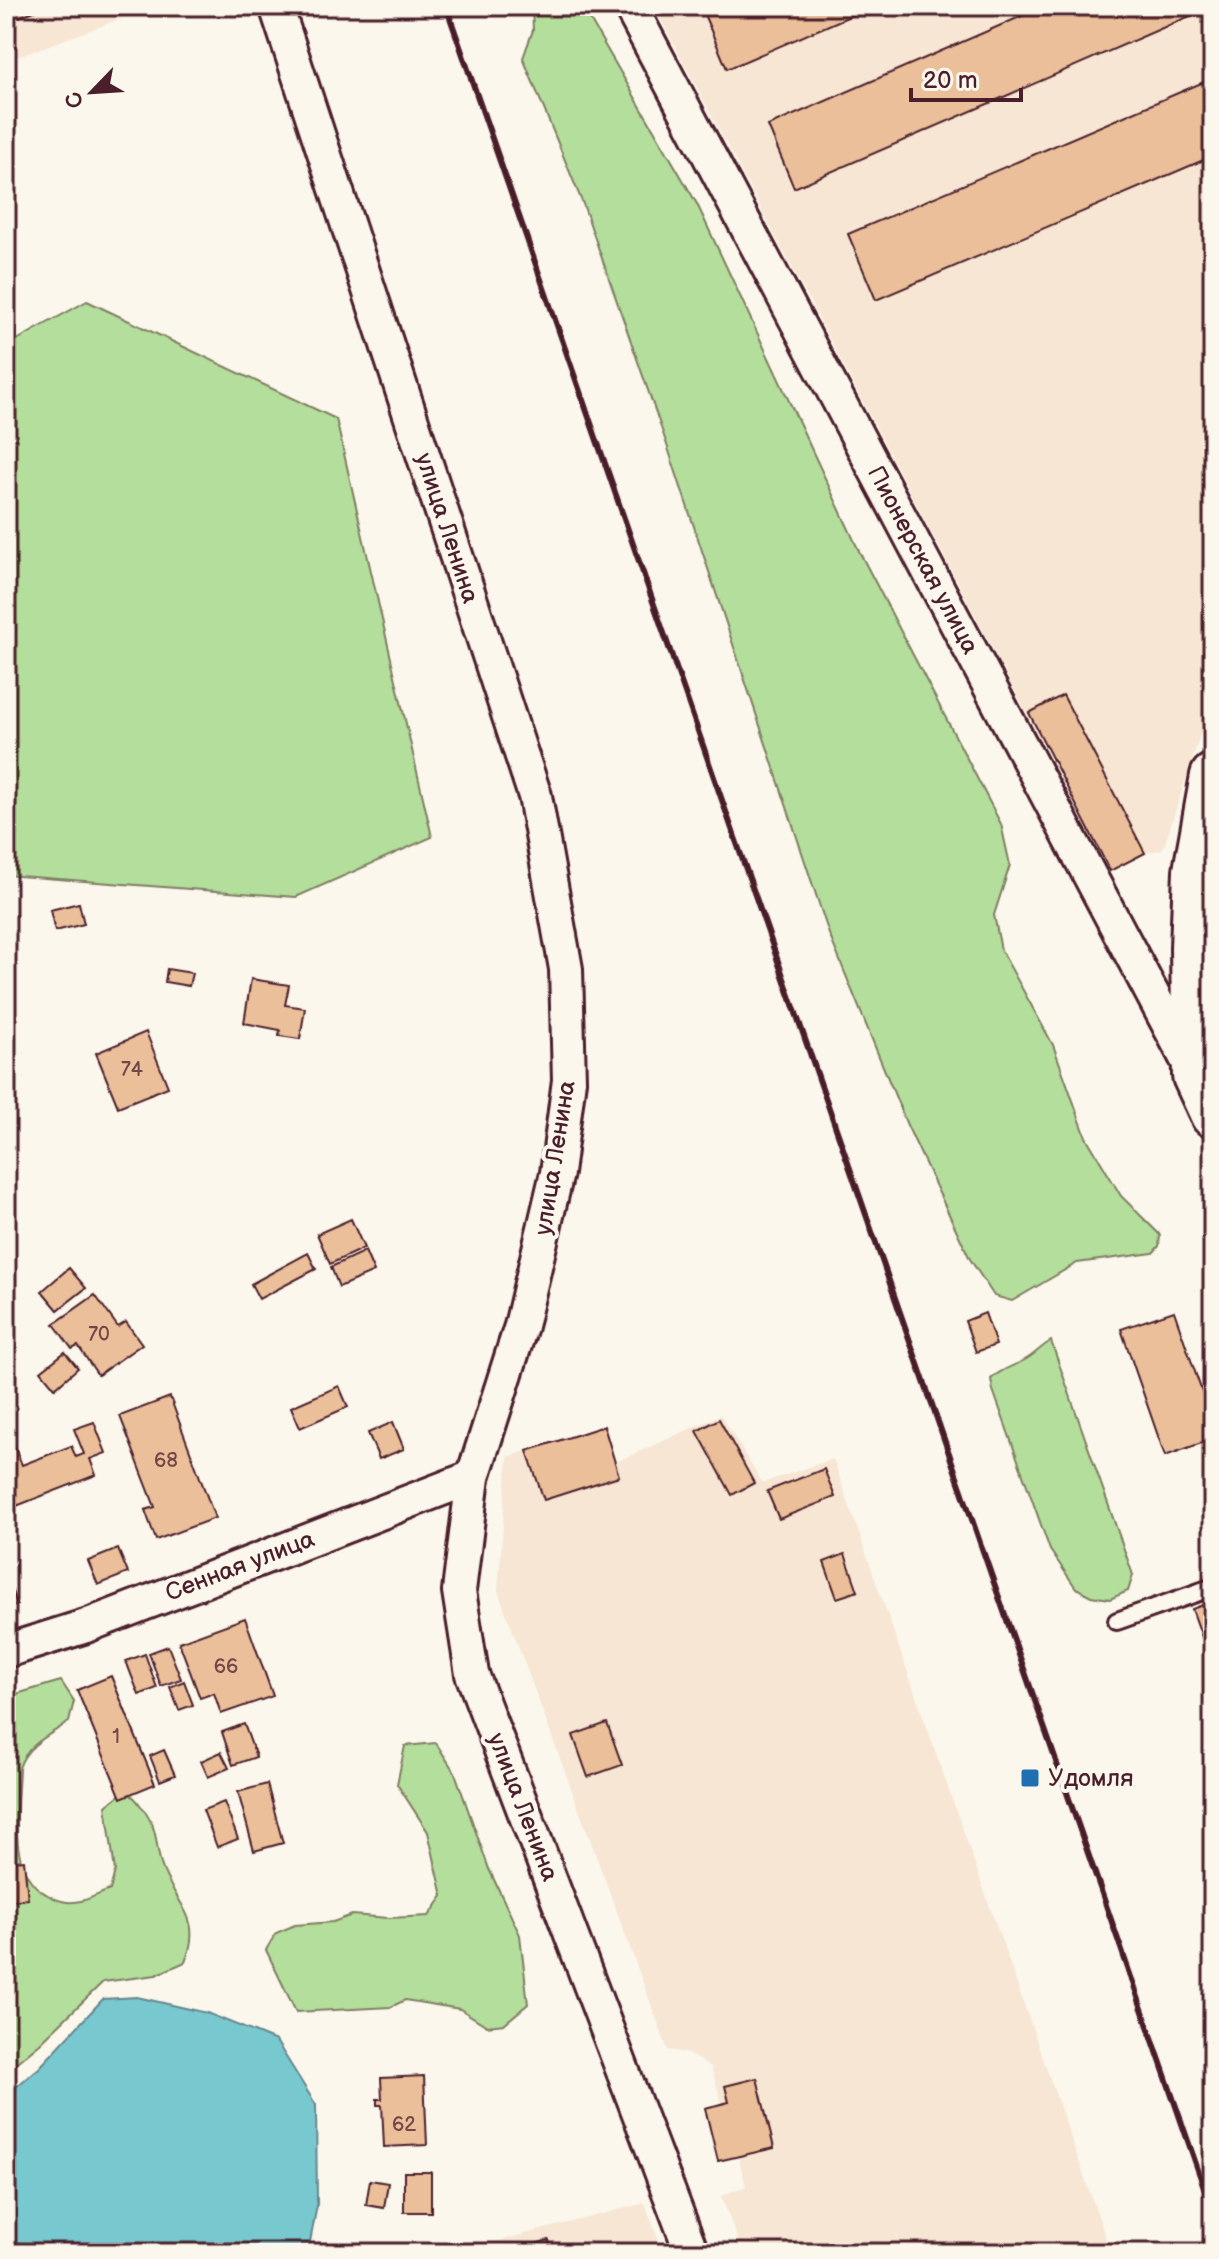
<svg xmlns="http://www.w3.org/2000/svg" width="1219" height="2259" viewBox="0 0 1219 2259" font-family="'Balsamiq Sans',sans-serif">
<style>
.built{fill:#f6e6d3}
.green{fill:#b4de9b;stroke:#7f7e63;stroke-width:2}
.water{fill:#78c9cf;stroke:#66858d;stroke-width:2}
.building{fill:#eabf9a;stroke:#4a1f2b;stroke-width:2}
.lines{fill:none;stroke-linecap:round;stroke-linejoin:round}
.lane-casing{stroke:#4a1f2b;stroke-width:22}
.street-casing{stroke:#4a1f2b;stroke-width:38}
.secondary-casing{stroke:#4a1f2b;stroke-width:50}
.lane{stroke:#fbf7ec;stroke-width:16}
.street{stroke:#fbf7ec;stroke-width:32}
.secondary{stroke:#fbf7ec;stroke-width:44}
.rail{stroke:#4a1f2b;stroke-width:6}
.poi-dot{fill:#1f6fb2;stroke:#fbf7ec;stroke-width:3}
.labels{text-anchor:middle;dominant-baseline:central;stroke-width:8;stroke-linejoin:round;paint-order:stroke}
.number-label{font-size:20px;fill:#724747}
.street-label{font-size:24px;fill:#4a1f2b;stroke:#fbf7ec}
.poi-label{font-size:24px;fill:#4a1f2b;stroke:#fbf7ec;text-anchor:start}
</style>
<rect width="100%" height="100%" fill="#fbf7ec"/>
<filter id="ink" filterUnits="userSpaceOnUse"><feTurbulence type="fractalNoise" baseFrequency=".0125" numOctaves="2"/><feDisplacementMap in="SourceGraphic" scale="16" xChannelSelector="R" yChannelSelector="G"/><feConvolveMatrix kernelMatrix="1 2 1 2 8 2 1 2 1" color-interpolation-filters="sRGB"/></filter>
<g filter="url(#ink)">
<g class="built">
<path d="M6 6H155L6 61Z"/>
<path d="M654 6H1213V695L1163 849 1145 853 1110 871Z"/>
<path d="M721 1415 762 1483 833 1459 1111 2253H743L721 2196 746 2186 738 2156 718 2161 705 2108 722 2103 711 2067 686 2053 668 2050 498 1591 508 1457 604 1426 616 1462Z"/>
<path d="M645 2203 663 2253H452Z"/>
</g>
<g class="green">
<path d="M532 6H582L697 204 860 553 1001 824 1010 865 994 915 1001 950 1053 1045 1086 1137 1121 1196 1160 1235 1159 1246 1153 1253 1077 1263 1012 1301 994 1296 970 1259 907 1125 829 934 665 439 583 204 523 58 533 30Z"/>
<path d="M87 301 336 419 432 837 296 897 6 875V346Z"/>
<path d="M1051 1341 1133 1575 1128 1591 1110 1599 1091 1596 1076 1588 1050 1550 993 1390 991 1379C1002 1368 1016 1366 1028 1358 1036 1353 1042 1346 1051 1341Z"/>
<path d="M61 1681 74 1701 69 1722C51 1734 26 1745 19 1768 18 1807 6 1872 46 1894 58 1901 67 1904 81 1901 90 1899 101 1893 110 1890L115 1871 106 1806 123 1792C132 1794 135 1798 141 1806 159 1830 154 1838 161 1864 173 1903 205 1915 185 1962L156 1975 103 1982 40 2043 6 2071V1697Z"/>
<path d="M436 1743 455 1773 489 1869 520 1935 528 2004 504 2024 487 2026 460 2009 405 2000 391 2007 296 2012 266 1950 276 1933 295 1925 333 1922 352 1915 388 1918 429 1916 443 1896 428 1832 397 1784 405 1746Z"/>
</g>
<path class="water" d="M137 1997 207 2013 276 2041 316 2105 317 2205 308 2253H6V2095L39 2068 103 1999Z"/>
<g class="building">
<path d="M6 6H47L6 22Z"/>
<path d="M704 6H873L727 69 701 7Z"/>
<path d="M1045 6H1213L794 188 768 126Z"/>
<path d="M1213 78V156L876 300 848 234Z"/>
<path d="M1063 695 1145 853 1110 871 1029 713Z"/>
<path d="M79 903 84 924 55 931 50 910Z"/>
<path d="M167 969 192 973 189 986 165 982Z"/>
<path d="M251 979 289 985 285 1005 305 1008 300 1039 279 1036 280 1030 244 1023Z"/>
<path d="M146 1032 168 1087 118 1107 96 1053Z"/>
<path d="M351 1219 364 1248 330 1264 317 1234Z"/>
<path d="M365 1251 374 1272 339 1287 331 1267Z"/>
<path d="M308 1253 316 1269 259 1299 251 1284Z"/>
<path d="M69 1268 86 1288 58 1310 42 1291Z"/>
<path d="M95 1295 118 1327 126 1322 142 1344 98 1375 78 1346 72 1349 54 1324Z"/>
<path d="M1174 1311 1213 1424V1439L1165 1456 1121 1329Z"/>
<path d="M985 1313 996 1345 976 1352 965 1321Z"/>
<path d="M65 1352 78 1368 55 1388 41 1371Z"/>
<path d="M339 1386 348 1407 300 1428 291 1407Z"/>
<path d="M170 1397 215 1518 156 1540 145 1510 155 1507 120 1416Z"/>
<path d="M719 1419 754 1483 732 1495 697 1431Z"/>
<path d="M94 1422 106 1453 90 1459 96 1475 6 1510V1448L14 1445 22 1465 71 1446 76 1457 84 1454 74 1429Z"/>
<path d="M393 1422 404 1449 379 1459 368 1433Z"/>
<path d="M604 1426 619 1476 544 1500 527 1451Z"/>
<path d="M824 1469 835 1497 779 1519 767 1491Z"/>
<path d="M118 1549 128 1573 98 1585 88 1561Z"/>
<path d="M845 1554 858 1591 837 1598 824 1562Z"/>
<path d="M6 1575 17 1605 6 1609Z"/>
<path d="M1213 1601V1668L1192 1609Z"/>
<path d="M245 1618 273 1696 221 1714 214 1693 200 1698 179 1642Z"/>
<path d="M168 1646 181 1679 161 1686 149 1653Z"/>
<path d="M145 1654 157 1688 139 1695 126 1661Z"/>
<path d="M111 1676 155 1784 121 1798 77 1690Z"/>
<path d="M184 1681 193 1705 179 1710 170 1687Z"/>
<path d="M607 1723 622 1765 588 1777 573 1735Z"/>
<path d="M244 1724 256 1757 233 1765 222 1732Z"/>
<path d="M164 1750 175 1775 160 1781 150 1756Z"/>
<path d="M221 1752 229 1768 208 1777 201 1761Z"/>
<path d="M267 1784 283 1843 254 1851 238 1792Z"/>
<path d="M224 1802 238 1839 217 1847 203 1810Z"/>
<path d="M24 1860 28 1899 6 1901V1862Z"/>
<path d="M424 2076 427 2145 384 2147 382 2105H377V2099H382L381 2078Z"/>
<path d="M757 2078 774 2148 718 2161 705 2108 729 2102 725 2086Z"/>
<rect x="404" y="2172" width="27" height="40"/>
<path d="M370 2180 388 2183 384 2208 366 2205Z"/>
<path d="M549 2240 552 2253H503Z"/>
</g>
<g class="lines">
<defs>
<path id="lane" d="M1117 1621 1213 1587"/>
<g id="street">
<path d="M276 6 535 796 566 969 569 1080 557 1173 521 1326 473 1477 459 1591 472 1674 692 2253"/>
<path d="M630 6 1193 1071"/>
<path d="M6 1651 86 1626 473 1477"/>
</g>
<path id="secondary" d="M1213 776 1196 871 1193 948 1195 1076 1213 1115"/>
</defs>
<use href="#lane" class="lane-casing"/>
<use href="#street" class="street-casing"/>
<use href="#secondary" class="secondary-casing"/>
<use href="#lane" class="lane"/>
<use href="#street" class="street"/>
<use href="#secondary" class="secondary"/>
<path class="rail" d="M446 6 1213 2213"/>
</g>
</g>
<rect class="poi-dot" x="1020" y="1768" width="20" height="20" rx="4"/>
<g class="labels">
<g class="number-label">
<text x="132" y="1070">74</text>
<text x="99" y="1335">70</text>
<text x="166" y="1461">68</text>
<text x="226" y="1667">66</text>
<text x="116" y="1737">1</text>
<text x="404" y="2125">62</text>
</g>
<g class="street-label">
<text transform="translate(447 528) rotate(72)">улица Ленина</text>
<text transform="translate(923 560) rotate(62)">Пионерская улица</text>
<text transform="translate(555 1158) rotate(-81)">улица Ленина</text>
<text transform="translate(240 1566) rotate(-21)">Сенная улица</text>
<text transform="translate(523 1807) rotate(69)">улица Ленина</text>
</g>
<g class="poi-label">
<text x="1048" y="1778">Удомля</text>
</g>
</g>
<rect width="1219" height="2259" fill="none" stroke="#fbf7ec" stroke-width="32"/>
<rect x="16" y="16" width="1187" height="2227" fill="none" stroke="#4a1f2b" stroke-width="3" filter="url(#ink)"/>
<g transform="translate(92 92) rotate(245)" stroke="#fbf7ec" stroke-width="6" paint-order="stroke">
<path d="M0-6L14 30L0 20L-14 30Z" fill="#4a1f2b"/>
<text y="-12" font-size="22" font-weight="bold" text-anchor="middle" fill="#4a1f2b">С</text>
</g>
<path d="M911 88v12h110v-12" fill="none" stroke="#4a1f2b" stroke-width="4"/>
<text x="923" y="88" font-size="24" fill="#4a1f2b" stroke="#fbf7ec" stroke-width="6" paint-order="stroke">20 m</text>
</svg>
